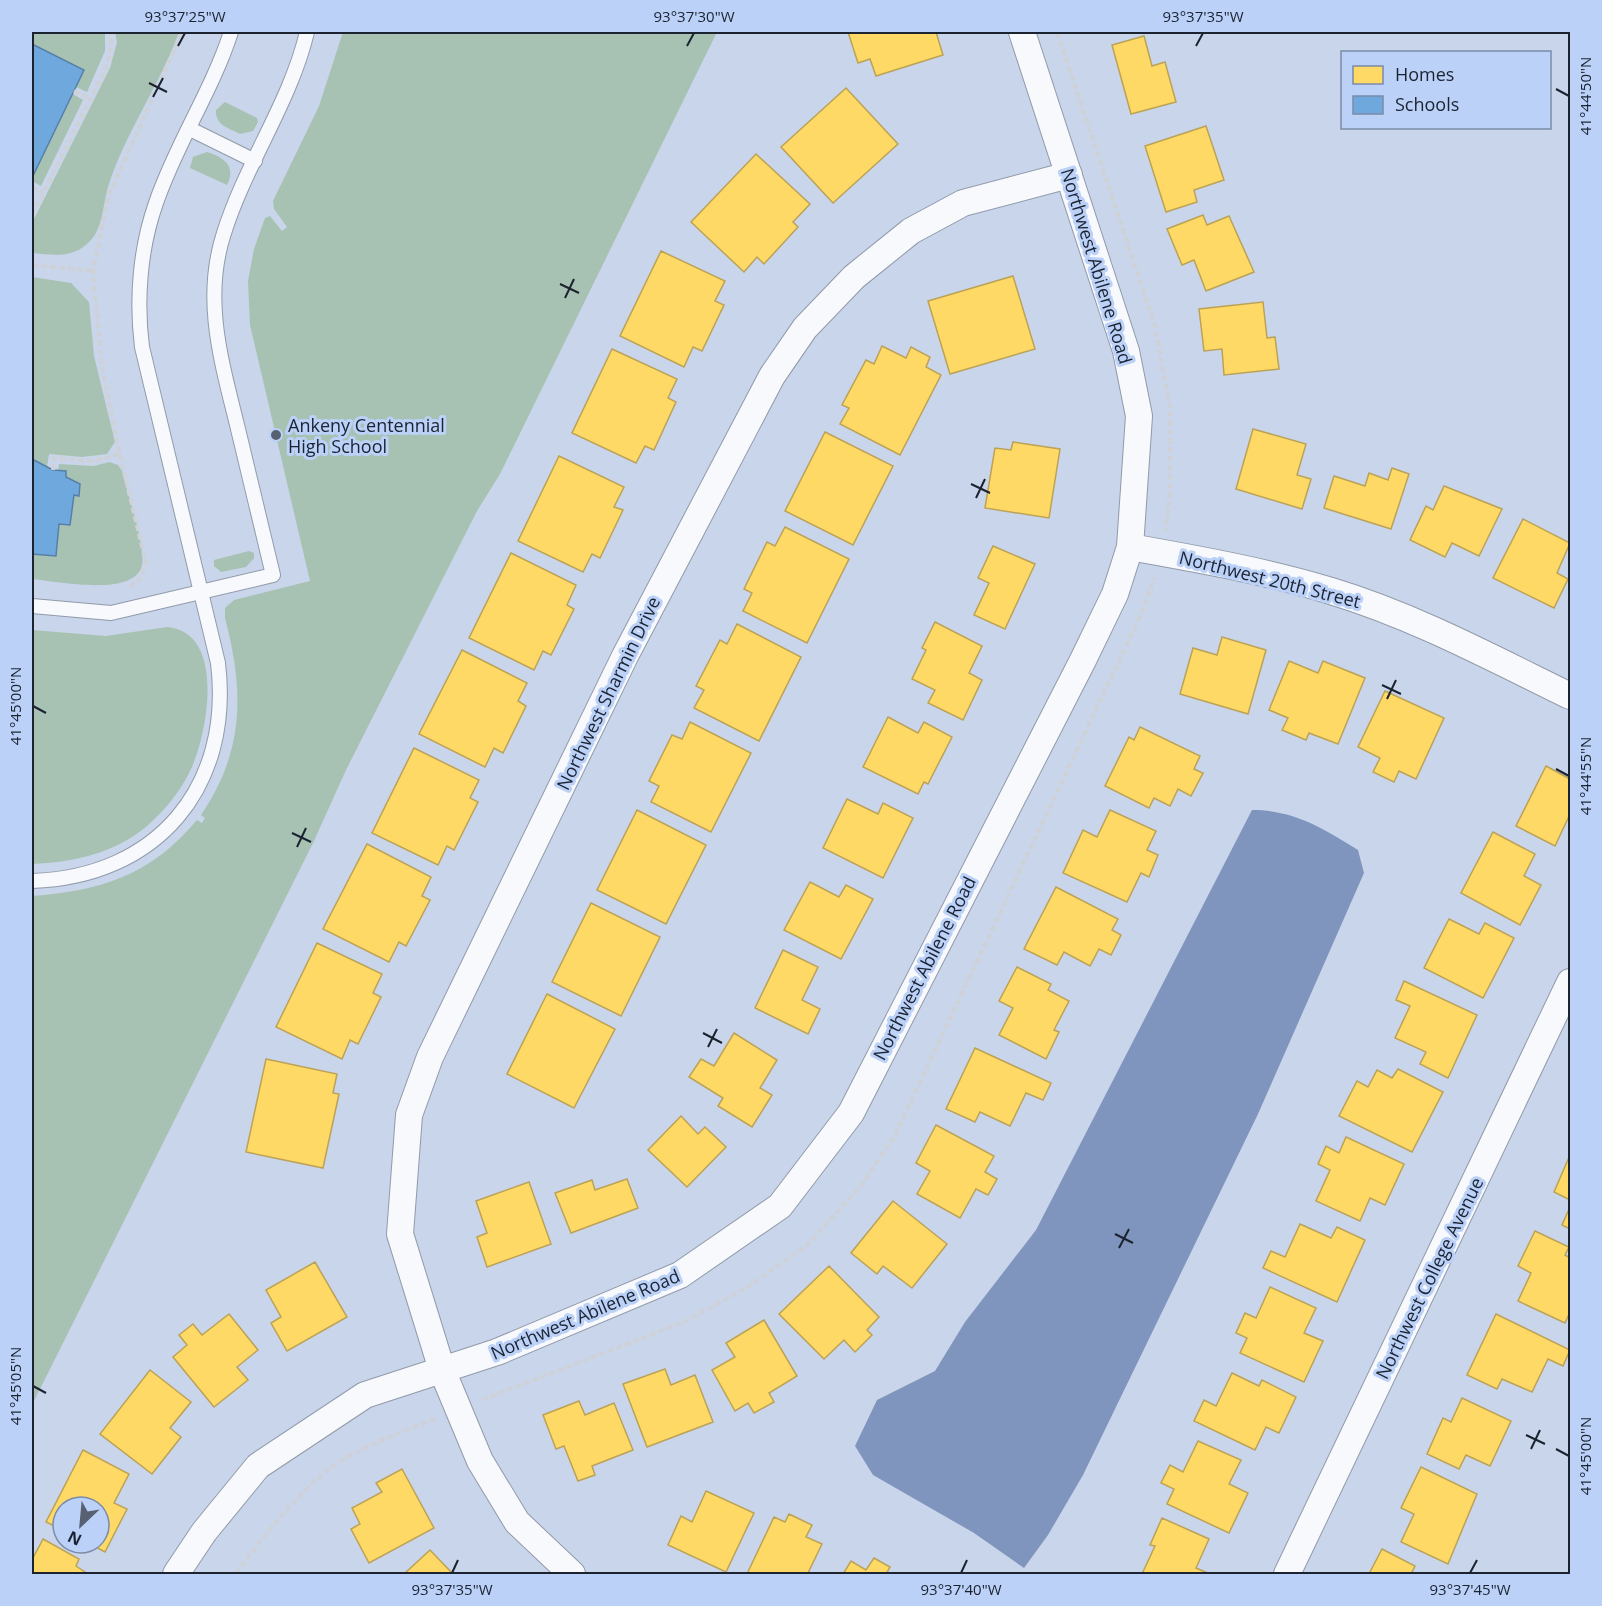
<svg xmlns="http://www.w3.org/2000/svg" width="1602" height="1606" viewBox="0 0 1602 1606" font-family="'Open Sans',sans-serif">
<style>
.green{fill:#a7c2b3}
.water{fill:#8095bd}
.homes{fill:#ffd966;stroke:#bba256;stroke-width:1.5}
.schools{fill:#6fa8dc;stroke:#5680a9;stroke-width:1.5}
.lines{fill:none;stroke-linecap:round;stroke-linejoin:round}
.lane-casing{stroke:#919aaa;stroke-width:16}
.street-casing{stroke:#919aaa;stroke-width:28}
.path{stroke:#ced2d8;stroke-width:4;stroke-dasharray:6 3;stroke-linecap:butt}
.lane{stroke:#f7f9fc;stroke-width:14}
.street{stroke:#f7f9fc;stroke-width:26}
.ticks{fill:none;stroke:#1b2331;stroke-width:2}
.poi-dot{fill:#586172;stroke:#bbd1f8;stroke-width:2}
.labels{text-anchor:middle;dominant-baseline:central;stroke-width:6;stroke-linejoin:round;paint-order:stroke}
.street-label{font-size:18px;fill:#1b2331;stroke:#bbd1f8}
.poi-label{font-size:18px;fill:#1b2331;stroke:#bbd1f8;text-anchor:start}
.neatline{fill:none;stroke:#1b2331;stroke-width:2}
.ticks-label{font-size:15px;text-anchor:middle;fill:#1b2331}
</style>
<rect width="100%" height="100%" fill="#c9d5ea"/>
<g class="green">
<path d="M32 32H105V51L87 92 76 87 84 70 32 44Z"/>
<path d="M115 32H179C160 85 125 133 108 187 103 204 103 227 91 240 74 259 54 255 32 253V223L110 68 117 42Z"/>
<path d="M343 32H717L500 474 477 511 346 770 313 843 32 1405V896C101 891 151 875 197 820L202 823 205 818 201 815C245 750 244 691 225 618V608L234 600 310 581 250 325 248 281 254 249 265 218 270 216 282 231 287 227 274 209 273 201 319 106Z"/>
<path d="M73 94 83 100 41 186 32 181V178Z"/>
<path d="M225 102 257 118 258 122 253 131 240 134C228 128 215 125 216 110Z"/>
<path d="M207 152C223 157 237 166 227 185L190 168 193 157Z"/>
<path d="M32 277 71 283 89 302 94 356 115 442 107 454 82 457 49 454 47 467 32 459Z"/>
<path d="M109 462 118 465 122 471C127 492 146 547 142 565 135 598 56 581 32 579V554L56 556 59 524 70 525 74 495 79 496 80 484 66 477 65 471 58 470 59 464 94 466Z"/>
<path d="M249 551 254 553V558L246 567 221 572 214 566V560Z"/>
<path d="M167 627C226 632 208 732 191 769 181 791 165 810 147 826 114 854 73 862 32 864V630L106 636Z"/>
</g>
<path class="water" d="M1252 810C1294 810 1323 828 1358 850L1364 873 1258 1114 1083 1475 1048 1535 1024 1568 974 1533 873 1475 855 1446 877 1400 935 1371 965 1322 1036 1230Z"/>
<g class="homes">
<path d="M848 32H936L943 55 876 76 870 59 858 63Z"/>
<path d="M1144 36 1152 66 1165 62 1176 102 1131 114 1112 45Z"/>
<path d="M846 88 898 144 833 203 781 147Z"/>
<path d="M1206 126 1224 180 1194 190 1197 202 1166 212 1145 146Z"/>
<path d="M756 154 810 204 793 222 798 227 764 264 757 257 744 272 691 222Z"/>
<path d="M1203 215 1207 225 1229 216 1254 272 1206 291 1194 260 1182 265 1167 229Z"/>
<path d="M661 251 725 281 715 301 724 305 702 351 693 347 684 367 620 336Z"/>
<path d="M1013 276 1035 349 950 374 928 301Z"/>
<path d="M1263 302 1267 338 1275 337 1279 369 1224 375 1222 349 1204 351 1199 309Z"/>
<path d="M882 346 906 358 911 347 930 357 926 367 941 375 900 455 840 424 849 408 842 405 866 360 874 364Z"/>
<path d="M612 349 677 379 668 398 676 402 654 450 645 446 636 463 572 433Z"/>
<path d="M1253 429 1306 444 1297 475 1311 479 1302 509 1236 489Z"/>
<path d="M825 432 893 466 853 545 785 511Z"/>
<path d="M1013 442 1060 449 1049 518 985 508 995 448 1011 450Z"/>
<path d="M559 456 624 487 614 507 623 510 600 558 592 554 583 572 518 541Z"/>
<path d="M1392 468 1409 474 1391 529 1324 508 1334 476 1365 486 1369 473 1388 480Z"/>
<path d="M1444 486 1502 509 1479 556 1452 543 1445 557 1410 540 1426 506 1433 510Z"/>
<path d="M1523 519 1570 543 1557 573 1568 579 1554 608 1493 578Z"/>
<path d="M785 527 849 559 807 643 743 611 752 593 744 589 767 542 775 546Z"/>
<path d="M993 546 1035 564 1005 629 974 615 989 583 978 578Z"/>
<path d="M511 553 576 585 567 605 574 609 551 655 543 651 534 670 469 638Z"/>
<path d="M935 622 982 646 969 673 982 680 963 720 928 703 935 690 912 679 926 650 922 648Z"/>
<path d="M737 624 801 657 759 741 694 708 704 690 696 686 720 640 727 644Z"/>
<path d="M1222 637 1266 650 1248 714 1180 694 1193 648 1217 655Z"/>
<path d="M462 650 527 683 518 701 526 706 503 753 494 748 485 767 419 734Z"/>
<path d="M1289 661 1318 673 1323 661 1365 678 1338 744 1309 733 1306 740 1282 730 1288 718 1269 710Z"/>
<path d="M1385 691 1444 718 1416 779 1399 771 1394 782 1373 772 1380 758 1358 747Z"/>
<path d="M888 717 918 733 924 722 952 737 928 784 924 782 918 794 863 767Z"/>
<path d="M690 722 751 753 711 832 651 802 659 786 649 781 672 735 682 739Z"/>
<path d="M1140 727 1200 756 1194 769 1203 773 1191 796 1178 789 1170 806 1154 798 1149 808 1105 786 1129 737 1134 740Z"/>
<path d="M414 748 479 780 470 798 478 802 454 850 447 846 438 865 372 833Z"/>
<path d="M1546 766 1570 779V814L1555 846 1516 826Z"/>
<path d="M847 799 878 814 883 803 913 818 883 878 823 848Z"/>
<path d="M637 810 706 845 666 924 597 890Z"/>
<path d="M1110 810 1156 831 1147 850 1158 855 1149 877 1141 873 1127 902 1063 873 1083 830 1097 837Z"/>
<path d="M1493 832 1535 854 1524 876 1541 885 1520 925 1461 893Z"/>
<path d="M367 844 431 877 422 896 430 900 406 946 399 942 389 962 323 929Z"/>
<path d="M810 882 839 897 846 885 873 899 841 959 784 930Z"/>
<path d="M1056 887 1118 919 1112 930 1121 935 1111 955 1099 949 1090 966 1064 952 1057 965 1024 949Z"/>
<path d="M591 903 660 937 621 1016 552 982Z"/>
<path d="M1449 919 1479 934 1485 923 1514 938 1483 998 1424 968Z"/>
<path d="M317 943 382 974 373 993 381 997 358 1044 350 1040 342 1059 276 1027Z"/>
<path d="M783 950 818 967 802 1000 820 1009 808 1034 755 1008Z"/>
<path d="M1017 967 1051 984 1048 990 1069 1001 1054 1030 1059 1032 1046 1059 999 1035 1013 1008 999 1001Z"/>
<path d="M1404 981 1477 1015 1448 1078 1420 1064 1426 1052 1395 1038 1410 1006 1396 1000Z"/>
<path d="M547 994 615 1029 574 1108 507 1074Z"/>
<path d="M734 1033 777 1060 760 1088 772 1095 752 1127 718 1106 723 1098 689 1077 701 1059 714 1066Z"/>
<path d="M975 1048 1051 1083 1043 1100 1026 1093 1010 1126 980 1112 975 1122 946 1109Z"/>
<path d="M266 1059 337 1074 333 1093 339 1094 323 1168 246 1152Z"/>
<path d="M1398 1069 1443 1092 1412 1152 1339 1116 1357 1081 1368 1087 1377 1070 1392 1078Z"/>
<path d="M681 1116 698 1134 705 1127 726 1147 687 1187 648 1150Z"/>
<path d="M936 1125 994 1156 985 1172 997 1179 988 1195 976 1189 960 1218 917 1194 930 1171 916 1163Z"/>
<path d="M1346 1137 1404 1164 1385 1205 1370 1198 1360 1221 1316 1201 1330 1170 1318 1164 1326 1146 1339 1153Z"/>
<path d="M1570 1155V1200L1554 1192Z"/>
<path d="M627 1179 638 1208 571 1233 555 1193 592 1180 595 1190Z"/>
<path d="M529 1182 551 1244 487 1267 477 1237 487 1233 476 1201Z"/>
<path d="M893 1201 947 1244 912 1288 883 1266 877 1274 851 1253Z"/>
<path d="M1570 1207V1229L1562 1225Z"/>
<path d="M1300 1224 1331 1238 1337 1227 1365 1240 1337 1302 1263 1268 1271 1251 1285 1257Z"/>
<path d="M1535 1231 1569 1247 1565 1255 1570 1258V1312L1565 1323 1518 1301 1531 1273 1518 1266Z"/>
<path d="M315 1262 347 1317 287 1351 271 1323 281 1317 266 1290Z"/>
<path d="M829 1266 879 1317 867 1330 872 1335 855 1352 844 1340 824 1359 779 1314Z"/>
<path d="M1270 1287 1316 1308 1304 1333 1323 1341 1304 1382 1240 1353 1247 1338 1236 1333 1245 1313 1256 1318Z"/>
<path d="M229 1314 258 1350 237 1367 248 1380 214 1407 173 1357 187 1345 179 1335 193 1324 202 1335Z"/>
<path d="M1496 1314 1570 1350 1563 1366 1548 1359 1532 1392 1502 1379 1497 1389 1467 1375Z"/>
<path d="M764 1320 797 1376 769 1393 774 1402 754 1413 748 1403 735 1411 712 1370 735 1357 726 1343Z"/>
<path d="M665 1369 671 1385 695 1375 713 1422 647 1447 623 1384Z"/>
<path d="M150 1370 191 1402 170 1428 181 1437 152 1474 100 1434Z"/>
<path d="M1232 1373 1259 1386 1262 1380 1296 1397 1279 1433 1266 1427 1255 1450 1194 1421 1204 1400 1216 1406Z"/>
<path d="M1462 1398 1511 1421 1490 1466 1466 1455 1459 1469 1427 1454 1443 1418 1451 1422Z"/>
<path d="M579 1401 585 1415 614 1403 633 1450 592 1466 595 1475 578 1481 564 1446 556 1449 543 1415Z"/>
<path d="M1198 1441 1241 1460 1229 1484 1248 1493 1229 1533 1167 1504 1174 1489 1161 1483 1170 1465 1183 1472Z"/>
<path d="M83 1450 129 1474 114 1503 127 1509 105 1552 88 1543H99V1507H63V1530L46 1522Z"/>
<path d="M1421 1467 1477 1494 1448 1564 1401 1542 1414 1514 1401 1508Z"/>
<path d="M402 1469 434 1528 369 1563 351 1529 360 1524 352 1508 382 1492 376 1483Z"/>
<path d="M706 1491 754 1513 726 1572 668 1545 681 1516 692 1522Z"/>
<path d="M789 1514 812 1525 806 1537 822 1544 808 1573 810 1574H747L774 1517 785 1522Z"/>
<path d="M1162 1518 1209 1539 1196 1568 1210 1574H1142L1155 1546 1150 1545Z"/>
<path d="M43 1539 79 1559 76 1566 88 1574H32V1560Z"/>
<path d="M1382 1549 1415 1566 1412 1572 1416 1574H1369Z"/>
<path d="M430 1550 453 1574H404Z"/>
<path d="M874 1558 890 1567 886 1574H843L851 1561 866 1570Z"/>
</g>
<g class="schools">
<path d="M32 44 84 70 32 178Z"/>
<path d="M32 459 53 470 66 471V477L80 484 79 496 74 495 70 525 59 524 56 556 32 554Z"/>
</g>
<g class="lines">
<defs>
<g id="lane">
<path d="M190 129 255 161"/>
<path d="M32 606 111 613 273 575C261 526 250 478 238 429 222 363 202 300 224 233 246 163 290 103 307 32"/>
<path d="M32 881C157 877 233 787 218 663L142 347C136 300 140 248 156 203 176 144 212 91 231 32"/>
</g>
<g id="street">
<path d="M1130 547C1197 559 1266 571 1331 591 1414 616 1492 658 1570 696"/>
<path d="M176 1574 204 1532 258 1466 365 1395 497 1352 680 1275 780 1206 851 1113 1083 660 1115 594 1130 547 1139 416 1126 351 1022 32"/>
<path d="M572 1574 517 1522 480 1461 442 1370 400 1234 409 1115 430 1057 625 656 772 376 805 328 854 277 911 231 963 203 1069 175"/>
<path d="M1287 1574 1570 982"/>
</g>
</defs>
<use href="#lane" class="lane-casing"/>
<use href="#street" class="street-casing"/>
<g class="path">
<path d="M1057 32 1155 326 1170 408V492L1166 530"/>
<path d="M74 91 90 98"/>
<path d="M32 187 43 192"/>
<path d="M32 215 105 70 111 52V32"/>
<path d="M32 265 93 271"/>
<path d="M53 470 54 458 94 461 120 454"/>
<path d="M130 587 140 579 146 563 118 447 102 366 93 271 109 195 182 32"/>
<path d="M482 1400 684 1322 748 1287 807 1245 861 1186 895 1135 1143 610 1154 578"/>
<path d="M236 1574C264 1535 290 1502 328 1470 353 1450 406 1430 436 1418"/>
</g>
<use href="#lane" class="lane"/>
<use href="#street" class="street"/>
</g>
<path class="ticks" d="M178 46 185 33M687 46 694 33M1196 46 1203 33M149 83 167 92M1556 89 1569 96M153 97 163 78M560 284 579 293M565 298 574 279M971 484 990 493M976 498 985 479M1382 685 1401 694M1387 699 1396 680M33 706 46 713M1556 769 1569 776M292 833 311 842M297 847 306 828M703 1033 722 1043M708 1047 717 1029M1115 1234 1133 1243M1119 1248 1129 1229M33 1386 46 1393M1526 1435 1545 1444M1531 1449 1540 1430M1556 1449 1569 1456M452 1573 458 1560M961 1573 967 1560M1470 1573 1477 1560"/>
<circle class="poi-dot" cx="276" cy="435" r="6"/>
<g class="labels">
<g class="street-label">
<text transform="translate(1097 266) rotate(73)">Northwest Abilene Road</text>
<text transform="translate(1270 579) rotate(14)">Northwest 20th Street</text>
<text transform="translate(608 693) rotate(-64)">Northwest Sharmin Drive</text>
<text transform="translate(924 968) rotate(-63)">Northwest Abilene Road</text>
<text transform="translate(1429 1278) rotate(-64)">Northwest College Avenue</text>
<text transform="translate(585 1314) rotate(-23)">Northwest Abilene Road</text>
</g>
<g class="poi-label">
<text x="288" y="425">Ankeny Centennial<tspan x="288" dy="21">High School</tspan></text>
</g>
</g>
<rect width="1602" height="1606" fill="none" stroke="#bbd1f8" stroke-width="66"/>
<rect x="1341" y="51" width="210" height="78" fill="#bbd1f8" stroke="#7b8ba8" stroke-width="1.5"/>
<rect x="1353" y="66" width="30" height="18" fill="#ffd966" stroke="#7b8ba8" stroke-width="1.5"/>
<text x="1395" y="81" font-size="18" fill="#1b2331">Homes</text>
<rect x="1353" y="96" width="30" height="18" fill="#6fa8dc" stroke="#7b8ba8" stroke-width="1.5"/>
<text x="1395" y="111" font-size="18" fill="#1b2331">Schools</text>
<g transform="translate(81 1525) rotate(206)"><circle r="28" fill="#bbd1f8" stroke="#7b8ba8" stroke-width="1.5"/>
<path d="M0-4.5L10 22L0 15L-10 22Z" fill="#586172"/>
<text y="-9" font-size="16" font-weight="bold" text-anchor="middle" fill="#1b2331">N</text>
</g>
<rect x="33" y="33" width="1536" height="1540" class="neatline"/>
<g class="ticks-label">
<text x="185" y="22">93°37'25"W</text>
<text x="694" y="22">93°37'30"W</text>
<text x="1203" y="22">93°37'35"W</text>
<text transform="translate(1586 96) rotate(-90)" y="5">41°44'50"N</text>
<text transform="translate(16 706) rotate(-90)" y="5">41°45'00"N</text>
<text transform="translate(1586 776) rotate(-90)" y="5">41°44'55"N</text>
<text transform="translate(16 1386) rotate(-90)" y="5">41°45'05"N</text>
<text transform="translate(1586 1456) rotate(-90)" y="5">41°45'00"N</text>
<text x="452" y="1595">93°37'35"W</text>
<text x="961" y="1595">93°37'40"W</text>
<text x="1470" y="1595">93°37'45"W</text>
</g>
</svg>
